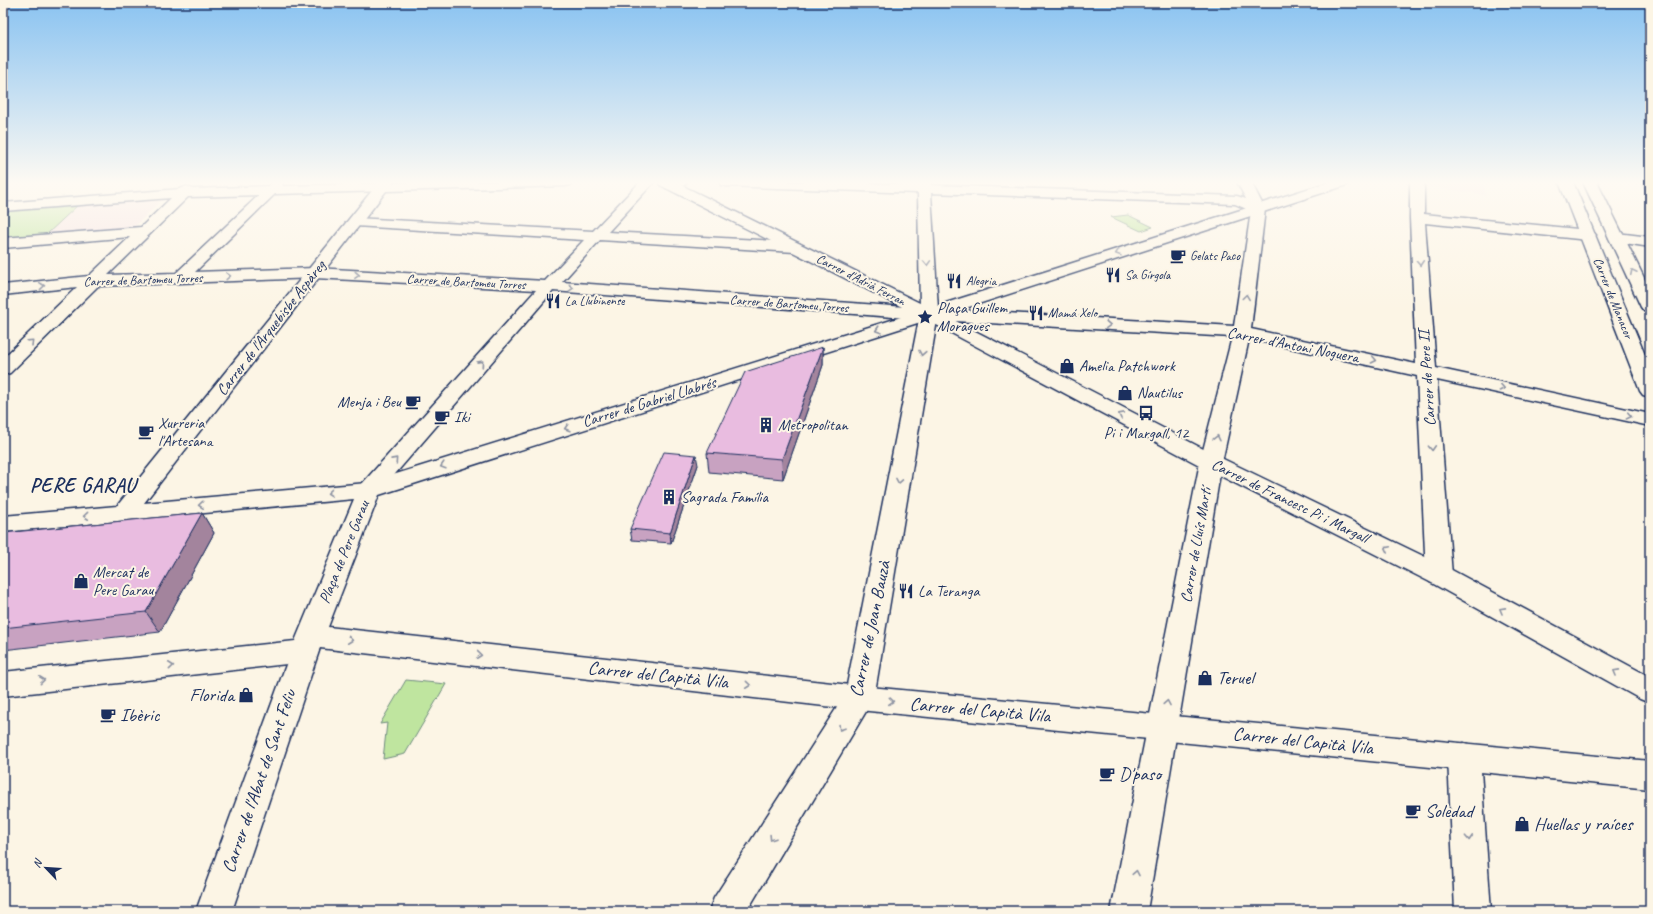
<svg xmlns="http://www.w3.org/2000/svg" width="1653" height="914" viewBox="0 0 1653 914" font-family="Caveat,sans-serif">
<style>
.built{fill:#f6e4e4}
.green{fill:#bfe59f;stroke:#6d8a7e}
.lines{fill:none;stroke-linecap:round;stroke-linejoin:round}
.street-casing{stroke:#1b2f5e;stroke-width:3}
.secondary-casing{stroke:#1b2f5e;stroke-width:3}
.street{fill:#fcf5e5;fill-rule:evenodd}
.secondary{fill:#fcf5e5;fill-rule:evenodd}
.wall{fill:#c8a2c1;stroke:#1b2f5e}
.shaded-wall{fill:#a3849d;stroke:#1b2f5e}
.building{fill:#e9bce0;stroke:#1b2f5e}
.oneway{stroke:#8c92a2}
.labels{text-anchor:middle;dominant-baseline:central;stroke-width:4;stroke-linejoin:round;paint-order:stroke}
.far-poi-label{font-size:13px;fill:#1b2f5e;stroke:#fcf5e5;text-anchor:start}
.far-street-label{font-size:13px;fill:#1b2f5e;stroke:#fcf5e5}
.poi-label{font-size:16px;fill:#1b2f5e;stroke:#fcf5e5;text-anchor:start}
.street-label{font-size:16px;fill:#1b2f5e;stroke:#fcf5e5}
.near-street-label{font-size:19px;fill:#1b2f5e;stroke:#fcf5e5}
.near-poi-label{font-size:19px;fill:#1b2f5e;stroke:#fcf5e5;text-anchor:start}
.district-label{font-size:20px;font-weight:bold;letter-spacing:1px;fill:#1b2f5e;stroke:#fcf5e5}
</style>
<rect width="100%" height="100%" fill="#fcf5e5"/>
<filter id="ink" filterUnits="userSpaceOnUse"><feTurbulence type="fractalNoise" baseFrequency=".025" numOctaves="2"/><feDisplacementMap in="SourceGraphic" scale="8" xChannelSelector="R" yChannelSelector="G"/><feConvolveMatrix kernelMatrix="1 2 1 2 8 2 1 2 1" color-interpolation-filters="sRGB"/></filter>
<g filter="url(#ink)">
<g class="built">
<path d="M1424 182H1483L1486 195 1425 186Z"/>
<path d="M165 197 134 227 8 238 41 208Z"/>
</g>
<g class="green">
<path d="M78 205 47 234 3 238V211Z"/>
<path d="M1128 215 1153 227 1141 231 1111 217Z"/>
<path d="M406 680 446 684 405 754 383 759 387 723 380 724Z"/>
</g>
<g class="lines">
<defs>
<g id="street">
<path d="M273 182H282L283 186 428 182H572L570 185 565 186 275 194 195 272 315 268 545 281 584 240 355 226 350 225 348 222 350 219 355 218 593 231 640 182H654L608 232 795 242 800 244 803 247 800 250 795 252 600 240 562 282 920 308 918 193 726 186 721 185 719 182H838L917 185V182H931V185L1237 196 1246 199 1237 182H1251L1265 209 1251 329 1416 364 1410 218V182H1424V214L1588 230 1593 232 1596 235 1593 238 1588 240 1425 223 1436 368 1650 414V426L1437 380 1452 575 1448 582 1439 584 1430 582 1426 575 1417 376 1249 339 1222 462 1147 911H1111L1200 462 1232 337 937 320 874 698 747 911H709L714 898 845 695 919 319 553 291 377 495 369 497 361 495 357 490 361 485 536 290 315 278 98 286 10 373 3 375V358L77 287 3 295V285L89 276 130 237 3 248V238L141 227 171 198 3 211V203L180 189 187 186 193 189 268 186ZM931 193 1235 204 1251 211 1234 326 938 309ZM259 195 176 273 108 275 188 197Z"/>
<path d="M666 182H687C683 188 673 189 666 188L664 185Z"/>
<path d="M1641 182H1650V189L1645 188Z"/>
<path d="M1617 233 1650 237V247L1612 241 1609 238 1612 235Z"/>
<path d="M305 640 315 643 319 651 232 911H196L291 651 295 643Z"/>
<path d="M1464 743 1475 747 1480 757 1491 911H1455L1448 757 1453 747Z"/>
</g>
<g id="secondary">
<path d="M379 182H393L144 503 367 483 914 313 660 185 658 182H675L930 308 1329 182H1349L1347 185 944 315 1219 457 1448 568 1650 677V703L1640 699 1430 582 1203 467 927 320 379 495 328 627 859 686 1650 761V789L859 710 320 648 315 659 305 662 3 696V672L295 641 354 499 3 532V516L117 506Z"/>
<path d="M1559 182H1573L1650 367V397L1643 395 1640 391Z"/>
<path d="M1583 182H1597L1650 290V312L1644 311 1641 307Z"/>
</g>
</defs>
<use href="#street" class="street-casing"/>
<use href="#secondary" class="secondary-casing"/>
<use href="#street" class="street"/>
<use href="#secondary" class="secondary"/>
</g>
<g class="wall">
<path d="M823 347V365L783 479 709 472 707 453Z"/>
<path d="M698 465 671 543 632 540 630 529Z"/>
<path d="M202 513 214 533 160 632 3 650V533Z"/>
</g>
<g class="shaded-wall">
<path d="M823 347V365L783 479 782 459Z"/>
<path d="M696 455 698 465 671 543 670 533Z"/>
<path d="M202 513 214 533 160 632 146 612Z"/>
</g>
<g class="building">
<path d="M823 347 782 459 707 453 745 372Z"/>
<path d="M664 452 696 455 670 533 630 529Z"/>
<path d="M202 513 146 612 3 628V533Z"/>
</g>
<defs><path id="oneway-chevron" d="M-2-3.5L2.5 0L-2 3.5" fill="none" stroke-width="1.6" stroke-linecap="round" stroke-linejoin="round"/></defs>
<g class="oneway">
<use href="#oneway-chevron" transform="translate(1118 253) rotate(162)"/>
<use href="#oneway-chevron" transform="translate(927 263) rotate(88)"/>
<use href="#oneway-chevron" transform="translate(1420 263) rotate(86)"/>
<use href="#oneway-chevron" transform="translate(1633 272) rotate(-116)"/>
<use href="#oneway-chevron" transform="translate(357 275) rotate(3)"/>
<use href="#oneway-chevron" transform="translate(228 276) rotate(-2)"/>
<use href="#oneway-chevron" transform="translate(42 286) rotate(-5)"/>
<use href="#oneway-chevron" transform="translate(571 288) rotate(4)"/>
<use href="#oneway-chevron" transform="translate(1246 297) rotate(-82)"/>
<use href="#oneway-chevron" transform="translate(1108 325) rotate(3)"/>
<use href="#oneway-chevron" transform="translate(878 330) rotate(162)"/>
<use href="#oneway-chevron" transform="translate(31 342) rotate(-44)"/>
<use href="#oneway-chevron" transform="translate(922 353) rotate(100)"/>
<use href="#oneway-chevron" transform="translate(1374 360) rotate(12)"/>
<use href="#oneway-chevron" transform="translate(481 363) rotate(-48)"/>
<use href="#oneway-chevron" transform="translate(1502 388) rotate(12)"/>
<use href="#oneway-chevron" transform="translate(1121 415) rotate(-152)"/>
<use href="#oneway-chevron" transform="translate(1629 416) rotate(12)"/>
<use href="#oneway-chevron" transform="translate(567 428) rotate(163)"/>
<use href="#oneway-chevron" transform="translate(1217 438) rotate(-77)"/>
<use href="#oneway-chevron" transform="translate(1432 448) rotate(87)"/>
<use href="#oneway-chevron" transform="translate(395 460) rotate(-48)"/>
<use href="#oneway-chevron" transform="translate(443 466) rotate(163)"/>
<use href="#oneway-chevron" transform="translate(899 481) rotate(100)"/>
<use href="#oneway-chevron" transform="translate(330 493) rotate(175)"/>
<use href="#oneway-chevron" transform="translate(201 505) rotate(175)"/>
<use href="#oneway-chevron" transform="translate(86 516) rotate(174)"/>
<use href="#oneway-chevron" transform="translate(1387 549) rotate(-154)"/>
<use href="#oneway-chevron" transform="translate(1502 610) rotate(-151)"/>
<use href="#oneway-chevron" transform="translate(350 640) rotate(6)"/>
<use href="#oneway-chevron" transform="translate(479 655) rotate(6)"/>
<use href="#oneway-chevron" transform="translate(171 666) rotate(-6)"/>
<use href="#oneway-chevron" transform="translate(1616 672) rotate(-151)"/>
<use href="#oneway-chevron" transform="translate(42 680) rotate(-6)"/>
<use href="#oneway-chevron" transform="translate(748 685) rotate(6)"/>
<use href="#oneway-chevron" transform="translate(891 701) rotate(5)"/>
<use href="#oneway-chevron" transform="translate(1167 703) rotate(-80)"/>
<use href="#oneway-chevron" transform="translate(841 728) rotate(122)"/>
<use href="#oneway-chevron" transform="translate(772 838) rotate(122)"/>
<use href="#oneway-chevron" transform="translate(1469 838) rotate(87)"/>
<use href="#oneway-chevron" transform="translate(1136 873) rotate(-79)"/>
</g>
</g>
<linearGradient id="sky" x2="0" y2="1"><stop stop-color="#8ac3f1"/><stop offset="0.59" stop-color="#fefaf3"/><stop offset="1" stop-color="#fefaf3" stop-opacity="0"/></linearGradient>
<rect width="1653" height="310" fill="url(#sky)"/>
<defs>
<symbol id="cafe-bare" viewBox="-9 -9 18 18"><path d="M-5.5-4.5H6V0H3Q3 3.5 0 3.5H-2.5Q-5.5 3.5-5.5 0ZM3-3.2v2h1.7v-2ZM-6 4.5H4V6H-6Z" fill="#1b2f5e" stroke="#fcf5e5" stroke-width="2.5" paint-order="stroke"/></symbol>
<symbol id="restaurant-bare" viewBox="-9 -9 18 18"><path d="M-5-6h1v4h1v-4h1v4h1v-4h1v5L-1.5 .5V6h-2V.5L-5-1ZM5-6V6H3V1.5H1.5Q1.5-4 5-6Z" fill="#1b2f5e" stroke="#fcf5e5" stroke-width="2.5" paint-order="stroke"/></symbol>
<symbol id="sight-bare" viewBox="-9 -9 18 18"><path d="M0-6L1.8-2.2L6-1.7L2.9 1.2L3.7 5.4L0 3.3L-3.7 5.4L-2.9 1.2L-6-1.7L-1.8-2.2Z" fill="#1b2f5e" stroke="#fcf5e5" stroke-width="2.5" paint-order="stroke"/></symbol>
<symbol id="shop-bare" viewBox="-9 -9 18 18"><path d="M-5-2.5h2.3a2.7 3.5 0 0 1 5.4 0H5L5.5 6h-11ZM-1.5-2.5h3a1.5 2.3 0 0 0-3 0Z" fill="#1b2f5e" stroke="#fcf5e5" stroke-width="2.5" paint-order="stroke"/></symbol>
<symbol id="bus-bare" viewBox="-9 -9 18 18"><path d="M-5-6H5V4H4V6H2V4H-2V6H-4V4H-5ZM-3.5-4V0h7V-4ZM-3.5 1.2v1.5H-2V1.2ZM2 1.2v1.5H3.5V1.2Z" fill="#1b2f5e" stroke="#fcf5e5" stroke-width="2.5" paint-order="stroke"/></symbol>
<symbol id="building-bare" viewBox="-9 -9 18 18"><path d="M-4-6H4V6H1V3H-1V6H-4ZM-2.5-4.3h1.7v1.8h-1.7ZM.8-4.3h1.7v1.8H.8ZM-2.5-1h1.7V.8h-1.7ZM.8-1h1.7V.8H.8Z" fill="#1b2f5e" stroke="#fcf5e5" stroke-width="2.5" paint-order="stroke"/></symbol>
</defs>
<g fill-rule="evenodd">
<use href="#cafe-bare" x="1167" y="245" width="22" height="22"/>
<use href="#restaurant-bare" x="1102" y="264" width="22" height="22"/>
<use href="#restaurant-bare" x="943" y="270" width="22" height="22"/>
<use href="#restaurant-bare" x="542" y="290" width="22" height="22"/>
<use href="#restaurant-bare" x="1025" y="302" width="22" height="22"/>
<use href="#sight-bare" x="914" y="306" width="22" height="22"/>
<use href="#shop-bare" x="1056" y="355" width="22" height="22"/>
<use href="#shop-bare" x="1114" y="382" width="22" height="22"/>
<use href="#cafe-bare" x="402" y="391" width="22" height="22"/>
<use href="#bus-bare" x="1135" y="402" width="22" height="22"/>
<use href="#cafe-bare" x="431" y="406" width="22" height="22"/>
<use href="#building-bare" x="755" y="414" width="22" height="22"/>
<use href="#cafe-bare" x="135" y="421" width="22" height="22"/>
<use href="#building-bare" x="658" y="486" width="22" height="22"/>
<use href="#shop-bare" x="70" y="570" width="22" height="22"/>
<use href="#restaurant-bare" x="895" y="580" width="22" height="22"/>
<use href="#shop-bare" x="1194" y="667" width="22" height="22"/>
<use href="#shop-bare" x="235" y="684" width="22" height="22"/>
<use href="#cafe-bare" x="97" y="704" width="22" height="22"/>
<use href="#cafe-bare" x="1096" y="763" width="22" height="22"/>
<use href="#cafe-bare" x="1402" y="800" width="22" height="22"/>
<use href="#shop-bare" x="1511" y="813" width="22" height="22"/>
</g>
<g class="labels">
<g class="far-poi-label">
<text x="1190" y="256">Gelats Paco</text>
<text x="1125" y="275">Sa Gírgola</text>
<text x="966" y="281">Alegria</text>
<text x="565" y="301">La Llubinense</text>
<text x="1048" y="313">Mamá Xelo</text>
</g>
<g class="far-street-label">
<text transform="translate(143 280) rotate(-2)">Carrer de Bartomeu Torres</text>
<text transform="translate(861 280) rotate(27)">Carrer d'Adrià Ferran</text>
<text transform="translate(466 282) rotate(3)">Carrer de Bartomeu Torres</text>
<text transform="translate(1613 298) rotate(68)">Carrer de Manacor</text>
<text transform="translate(789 304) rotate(4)">Carrer de Bartomeu Torres</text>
</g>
<g class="poi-label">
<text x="937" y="308">Plaça Guillem<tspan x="937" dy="18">Moragues</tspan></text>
<text x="1079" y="366">Amelia Patchwork</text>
<text x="1137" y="393">Nautilus</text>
<text x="401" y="402" text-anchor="end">Menja i Beu</text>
<text x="454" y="417">Iki</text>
<text x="158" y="423">Xurreria<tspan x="158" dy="18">l'Artesana</tspan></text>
<text x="778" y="425">Metropolitan</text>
<text x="1146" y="433" text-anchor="middle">Pi i Margall, 12</text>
<text x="681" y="497">Sagrada Família</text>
<text x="93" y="572">Mercat de<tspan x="93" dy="18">Pere Garau</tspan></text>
<text x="918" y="591">La Teranga</text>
</g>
<g class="street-label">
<text transform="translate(271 328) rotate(-52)">Carrer de l'Arquebisbe Aspàreg</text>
<text transform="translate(1293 345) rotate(11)">Carrer d'Antoni Noguera</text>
<text transform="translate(1427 378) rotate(-94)">Carrer de Pere II</text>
<text transform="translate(649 402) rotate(-17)">Carrer de Gabriel Llabrés</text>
<text transform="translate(1290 501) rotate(26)">Carrer de Francesc Pi i Margall</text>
<text transform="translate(1196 545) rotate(-80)">Carrer de Lluís Martí</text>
<text transform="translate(344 552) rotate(-68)">Plaça de Pere Garau</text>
</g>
<g class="near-street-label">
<text transform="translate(870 629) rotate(-78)">Carrer de Joan Bauzà</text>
<text transform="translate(658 675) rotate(6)">Carrer del Capità Vila</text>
<text transform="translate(980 710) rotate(5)">Carrer del Capità Vila</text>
<text transform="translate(1303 741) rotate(6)">Carrer del Capità Vila</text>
<text transform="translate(259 781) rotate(-71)">Carrer de l'Abat de Sant Feliu</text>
</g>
<g class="near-poi-label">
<text x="1217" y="678">Teruel</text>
<text x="234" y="695" text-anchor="end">Florida</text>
<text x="120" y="715">Ibèric</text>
<text x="1119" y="774">D'paso</text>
<text x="1425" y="811">Soledad</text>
<text x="1534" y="824">Huellas y raíces</text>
</g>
<g class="district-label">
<text x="83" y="485">PERE GARAU</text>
</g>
</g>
<rect width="1653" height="914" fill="none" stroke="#fcf5e5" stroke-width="16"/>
<rect x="8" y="8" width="1637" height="898" fill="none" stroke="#1b2f5e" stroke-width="1.5" filter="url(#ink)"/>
<g transform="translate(46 868) rotate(295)" stroke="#fcf5e5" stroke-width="3" paint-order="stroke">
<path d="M0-3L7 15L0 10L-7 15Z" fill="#1b2f5e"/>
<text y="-6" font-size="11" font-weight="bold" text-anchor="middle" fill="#1b2f5e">N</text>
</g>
</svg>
